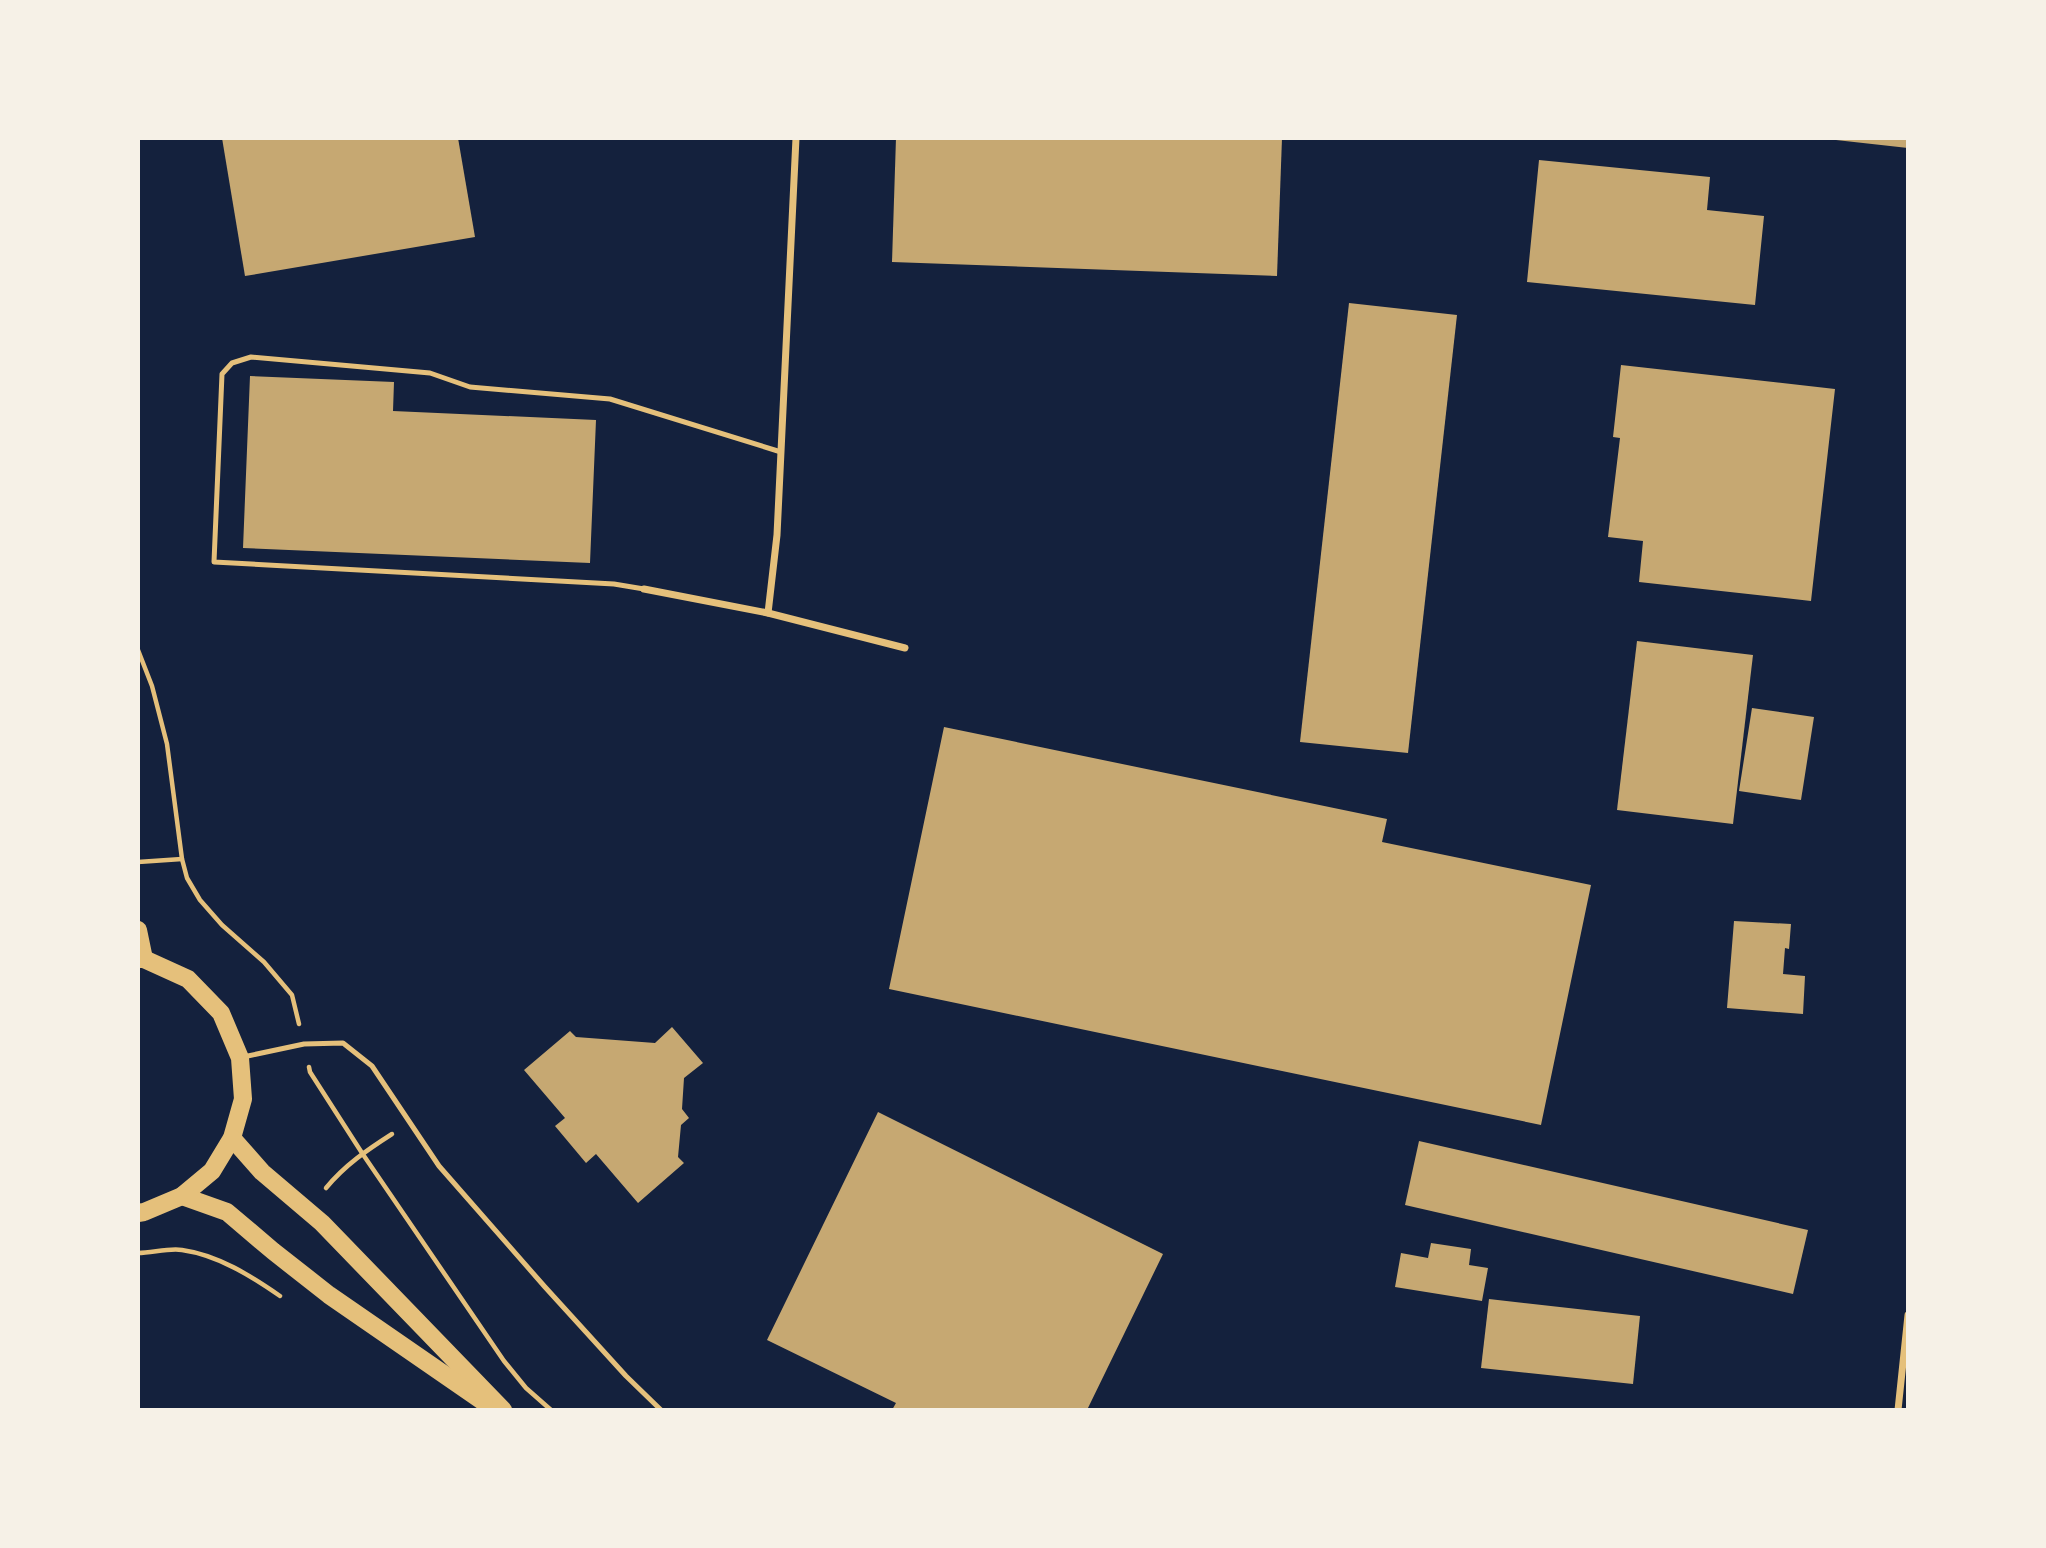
<svg xmlns="http://www.w3.org/2000/svg" width="2046" height="1548" viewBox="0 0 2046 1548" font-family="'IBM Plex Sans',sans-serif">
<style>
.building{fill:#c6a872}
.lines{fill:none;stroke-linecap:round;stroke-linejoin:round}
.path{stroke:#e5c07b;stroke-width:4.5}
.service{stroke:#e5c07b;stroke-width:5}
.minor{stroke:#e5c07b;stroke-width:7}
.primary{stroke:#e5c07b;stroke-width:18}
</style>
<rect width="100%" height="100%" fill="#14213d"/>
<g class="building">
<path d="M222 138H458L475 237 245 276Z"/>
<path d="M896 138H1282L1277 276 892 262Z"/>
<path d="M1836 138H1908V148L1836 140Z"/>
<path d="M1539 160 1710 177 1707 210 1764 216 1755 305 1527 282Z"/>
<path d="M1349 303 1457 315 1408 753 1300 742Z"/>
<path d="M1621 365 1835 389 1811 601 1639 582 1643 541 1608 537 1620 438 1613 437Z"/>
<path d="M250 376 394 382 393 411 596 420 590 563 243 548Z"/>
<path d="M1637 641 1753 655 1733 824 1617 810Z"/>
<path d="M1752 708 1814 717 1801 800 1739 791Z"/>
<path d="M944 727 1387 819 1382 842 1591 885 1541 1125 889 989Z"/>
<path d="M1734 921 1791 924 1789 949 1785 948 1783 974 1805 976 1803 1014 1727 1008Z"/>
<path d="M672 1027 703 1063 684 1078 682 1109 689 1118 681 1125 678 1157 684 1163 638 1203 596 1154 586 1163 555 1126 565 1118 524 1070 570 1031 576 1037 655 1043Z"/>
<path d="M878 1112 1163 1254 1087 1410H892L896 1403 767 1340Z"/>
<path d="M1419 1141 1808 1230 1793 1294 1405 1205Z"/>
<path d="M1431 1243 1471 1249 1469 1265 1488 1268 1482 1301 1395 1287 1401 1253 1428 1258Z"/>
<path d="M1489 1299 1640 1316 1633 1384 1481 1368Z"/>
</g>
<g class="lines">
<g class="path">
<path d="M138 650 152 686 167 744 182 859 187 878 200 900 222 925 264 962 292 995 299 1024"/>
<path d="M138 862 182 859"/>
<path d="M309 1067 310 1072 362 1153 504 1361 526 1388 551 1410"/>
<path d="M326 1188C345 1165 367 1150 392 1134"/>
<path d="M138 1253C152 1253 168 1248 182 1250 218 1255 251 1276 280 1296"/>
</g>
<g class="service">
<path d="M644 589 614 584 214 562 222 374 232 363 251 357 430 373 470 387 610 399 781 452"/>
<path d="M243 1057 304 1044 343 1043 372 1066 439 1166 545 1287 626 1376 661 1410"/>
</g>
<g class="minor">
<path d="M644 589 768 613 905 648"/>
<path d="M768 613 777 535 796 138"/>
<path d="M1898 1410 1908 1315"/>
</g>
<g class="primary">
<path d="M138 930 144 959"/>
<path d="M138 959H144L188 979 221 1013 240 1058 243 1099 232 1138 212 1171 182 1196 144 1212 138 1213"/>
<path d="M232 1138 262 1172 322 1223 503 1410"/>
<path d="M182 1196 227 1212 273 1251 329 1295 484 1402"/>
</g>
</g>
<rect width="2046" height="1548" fill="none" stroke="#f6f1e7" stroke-width="280"/>
</svg>
